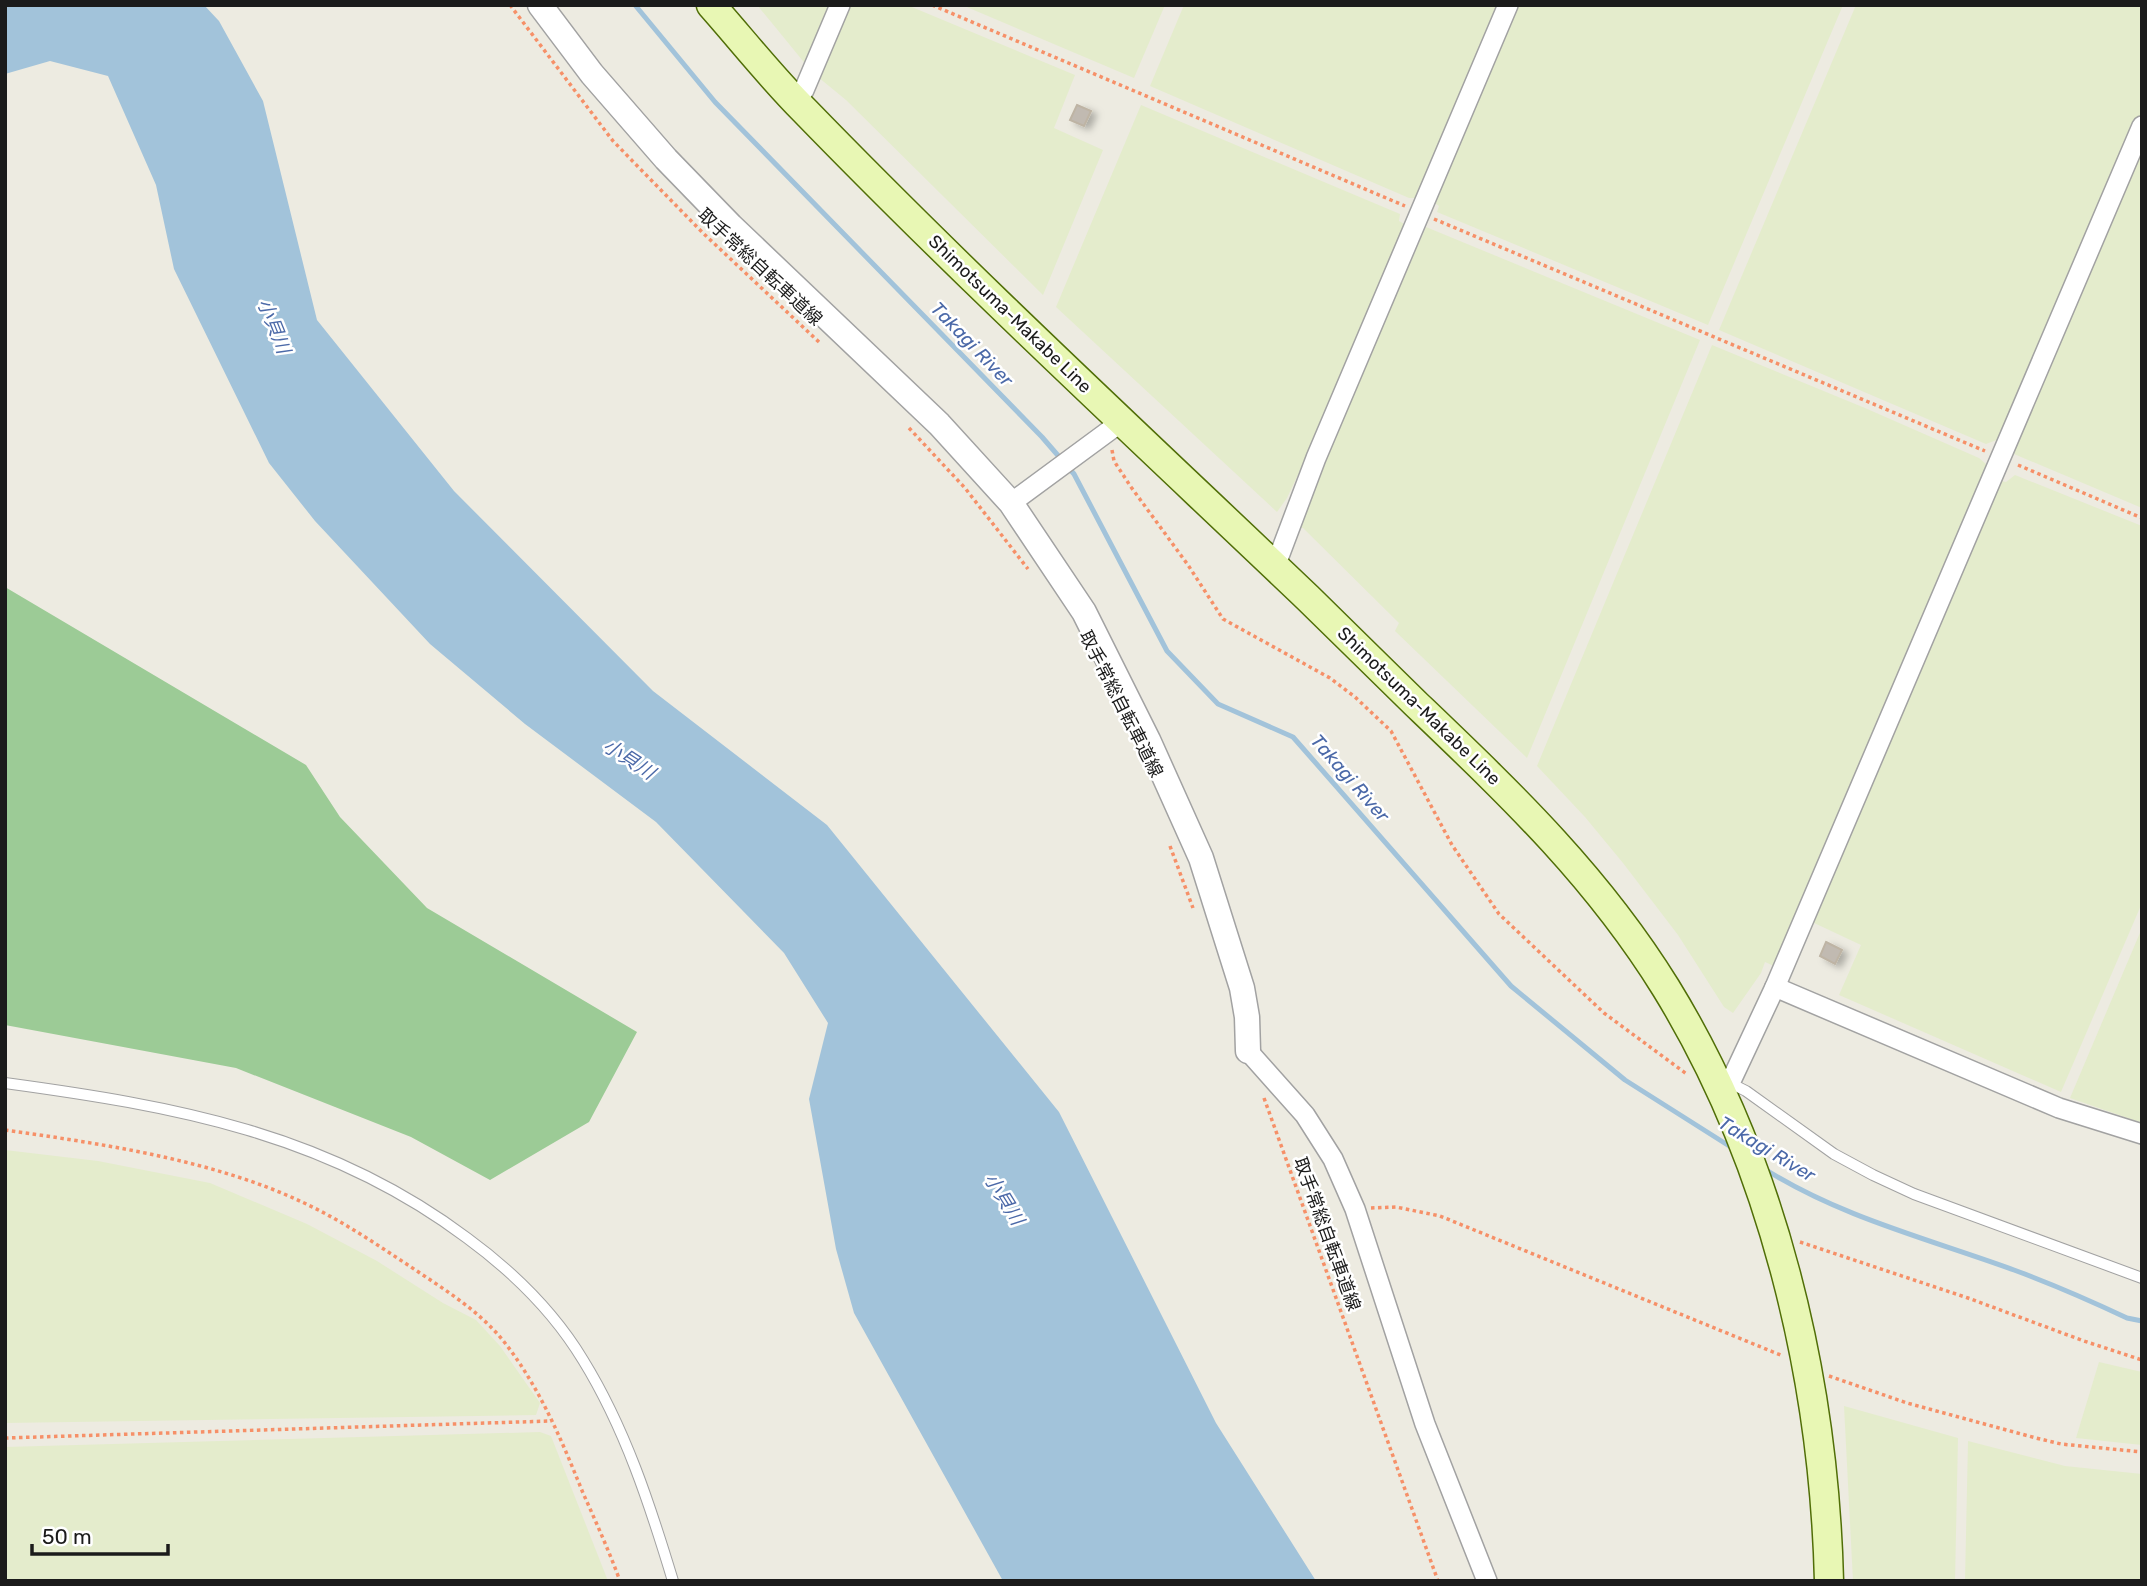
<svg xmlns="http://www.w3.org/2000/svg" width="2147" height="1586" viewBox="0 0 2147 1586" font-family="Rubik,'Noto Sans JP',sans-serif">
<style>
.farmland{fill:#e4eccc}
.forest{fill:#9ccb96}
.water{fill:#a2c3da}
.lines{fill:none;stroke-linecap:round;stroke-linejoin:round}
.stream{stroke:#a2c3da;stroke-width:5}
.building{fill:#c1bab1;stroke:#beb4a4;stroke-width:2;filter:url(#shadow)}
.service-casing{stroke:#a2a2a2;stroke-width:12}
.minor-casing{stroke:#a2a2a2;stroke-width:22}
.tertiary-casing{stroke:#a2a2a2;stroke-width:27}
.secondary-casing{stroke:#506e07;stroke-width:31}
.path{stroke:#f69068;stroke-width:3.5;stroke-dasharray:3.5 3.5;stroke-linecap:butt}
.service{stroke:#fff;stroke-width:10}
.minor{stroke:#fff;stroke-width:19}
.tertiary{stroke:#fff;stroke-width:24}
.secondary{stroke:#e8f7b4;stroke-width:28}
.labels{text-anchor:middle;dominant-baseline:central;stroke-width:5;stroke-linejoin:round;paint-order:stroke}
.street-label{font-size:18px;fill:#1b1b1b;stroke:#fff}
.water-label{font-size:19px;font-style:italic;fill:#4b69a8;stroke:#fff}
</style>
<defs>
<filter id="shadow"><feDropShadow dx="5.5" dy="3.5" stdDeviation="3.5" flood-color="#0004"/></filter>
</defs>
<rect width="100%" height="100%" fill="#edebe1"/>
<g class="farmland">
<path d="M757 5H833L807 66 776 28Z"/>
<path d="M849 5H907L1075 75 1054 128 1103 150 1043 295 846 100 818 77Z"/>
<path d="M962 5H1165L1134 78Z"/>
<path d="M1184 5H1498L1418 193 1415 198H1409L1150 86Z"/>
<path d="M1517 5H1843L1708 325 1437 212 1439 206 1435 203Z"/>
<path d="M1856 5H2142V112L2002 438 1986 444 1719 330Z"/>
<path d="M1141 105 1400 214 1399 221 1406 225 1320 428 1287 498 1277 512 1056 307Z"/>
<path d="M2142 146V508L2014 454 2018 438Z"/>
<path d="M1426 227 1700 340 1527 758 1395 631 1399 623 1303 528 1295 526Z"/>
<path d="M1712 345 1865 408 1979 458 1986 464 1987 472 1776 967 1765 962 1761 973 1733 1013 1724 1007 1678 935 1623 863 1585 817 1537 766Z"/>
<path d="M2015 475 2142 526V903L2061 1092 1839 995 1861 945 1812 922 2001 481 2006 482Z"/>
<path d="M2142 928V1123L2070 1098Z"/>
<path d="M5 1150 98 1161 210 1183 307 1224 377 1261 443 1303 476 1320 500 1346 540 1403 536 1415 5 1423Z"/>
<path d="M2099 1362 2142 1372V1445L2076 1438Z"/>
<path d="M1844 1406 1958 1438 1955 1581H1853Z"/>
<path d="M540 1432 551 1436 608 1581H5V1447Z"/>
<path d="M1968 1441 2065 1466 2142 1474V1581H1965Z"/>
</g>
<path class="forest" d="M5 587 306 765 340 817 427 908 637 1032 589 1122 490 1180 411 1137 236 1068 5 1025Z"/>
<path class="water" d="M5 5H204L219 21 263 101 317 320 454 491 653 691 827 825 1059 1112 1216 1423 1316 1581H1003L854 1313 836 1249 809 1099 828 1023 784 953 656 822 525 724 430 644 315 521 269 463 174 269 156 185 108 76 50 61 5 74Z"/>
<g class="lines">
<g class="stream">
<path d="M635 5 715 102 1042 437 1074 474 1167 651 1218 704 1293 737 1511 986 1625 1080 1734 1149"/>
<path d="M1763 1168C1840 1217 1929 1239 2014 1270 2052 1284 2089 1300 2127 1318L2142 1321"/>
</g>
</g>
<g class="building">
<path d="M1077 105 1091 111 1084 126 1070 120Z"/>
<path d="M1826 942 1842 950 1835 964 1820 956Z"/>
</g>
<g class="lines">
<defs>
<g id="service">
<path d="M5 1083C174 1106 327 1133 467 1238 512 1271 554 1312 583 1360 625 1428 650 1505 673 1581"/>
<path d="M1730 1083 1746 1091 1834 1154 1873 1175 1914 1194 2142 1278"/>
</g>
<g id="minor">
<path d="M796 101 804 90 840 5"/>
<path d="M1011 503 1121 422"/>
<path d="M1275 567 1316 458 1508 5"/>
<path d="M1775 987 2059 1108 2142 1134"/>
<path d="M1248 1051 1305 1115 1333 1159 1355 1209 1425 1424 1487 1581"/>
<path d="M1719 1087 1730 1083 1775 987 2142 126"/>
</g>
<path id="tertiary" d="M540 5 592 74 666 159 731 226 939 424 1011 503 1084 612 1148 740 1201 858 1242 988 1247 1017 1248 1051"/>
<path id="secondary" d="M711 5C742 40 771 77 804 110 967 278 1139 437 1308 598 1344 633 1379 668 1415 703 1510 794 1596 875 1666 988 1773 1162 1824 1378 1829 1581"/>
</defs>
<use href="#service" class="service-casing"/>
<use href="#minor" class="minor-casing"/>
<use href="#tertiary" class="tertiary-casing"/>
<use href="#secondary" class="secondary-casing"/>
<g class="path">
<path d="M510 5 613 141 704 234 820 343"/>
<path d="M932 5 1405 206"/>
<path d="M1434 219 1985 451"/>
<path d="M909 428 965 488 1028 569"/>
<path d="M1112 450 1114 461 1131 487 1188 565 1223 619 1330 678 1355 697 1391 731 1452 845 1499 914 1604 1013 1688 1075"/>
<path d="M2018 465 2142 518"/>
<path d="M1170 846 1193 908"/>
<path d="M1264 1098 1438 1581"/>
<path d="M5 1130C103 1144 213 1160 302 1202 341 1220 376 1244 411 1267 445 1290 480 1311 505 1343 540 1388 562 1441 583 1493 596 1522 609 1551 620 1581"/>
<path d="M1371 1208 1396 1207 1440 1216 1783 1356"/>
<path d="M1800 1242 1968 1298 2084 1341 2142 1360"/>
<path d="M1829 1376 1907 1403 2036 1438 2061 1444 2142 1452"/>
<path d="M5 1438 551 1421"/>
</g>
<use href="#service" class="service"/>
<use href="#minor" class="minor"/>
<use href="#tertiary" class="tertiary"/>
<use href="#secondary" class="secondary"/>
</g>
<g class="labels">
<g class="street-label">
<text transform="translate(760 267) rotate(43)">取手常総自転車道線</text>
<text transform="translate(1010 314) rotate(44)">Shimotsuma-Makabe Line</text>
<text transform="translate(1121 704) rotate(63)">取手常総自転車道線</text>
<text transform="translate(1419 706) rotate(44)">Shimotsuma-Makabe Line</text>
<text transform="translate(1327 1234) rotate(70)">取手常総自転車道線</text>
</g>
<g class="water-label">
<text transform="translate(274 326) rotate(68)">小貝川</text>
<text transform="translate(972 344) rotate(46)">Takagi River</text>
<text transform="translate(629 759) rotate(33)">小貝川</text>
<text transform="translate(1350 778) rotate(49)">Takagi River</text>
<text transform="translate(1767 1149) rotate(31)">Takagi River</text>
<text transform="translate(1004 1199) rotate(58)">小貝川</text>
</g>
</g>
<rect width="2147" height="1586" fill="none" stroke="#1b1b1b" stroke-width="14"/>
<path d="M32 1544v10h136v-10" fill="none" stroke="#1b1b1b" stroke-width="3.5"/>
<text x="42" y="1544" font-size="21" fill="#1b1b1b" stroke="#ffffff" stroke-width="5" paint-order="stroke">50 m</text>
</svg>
